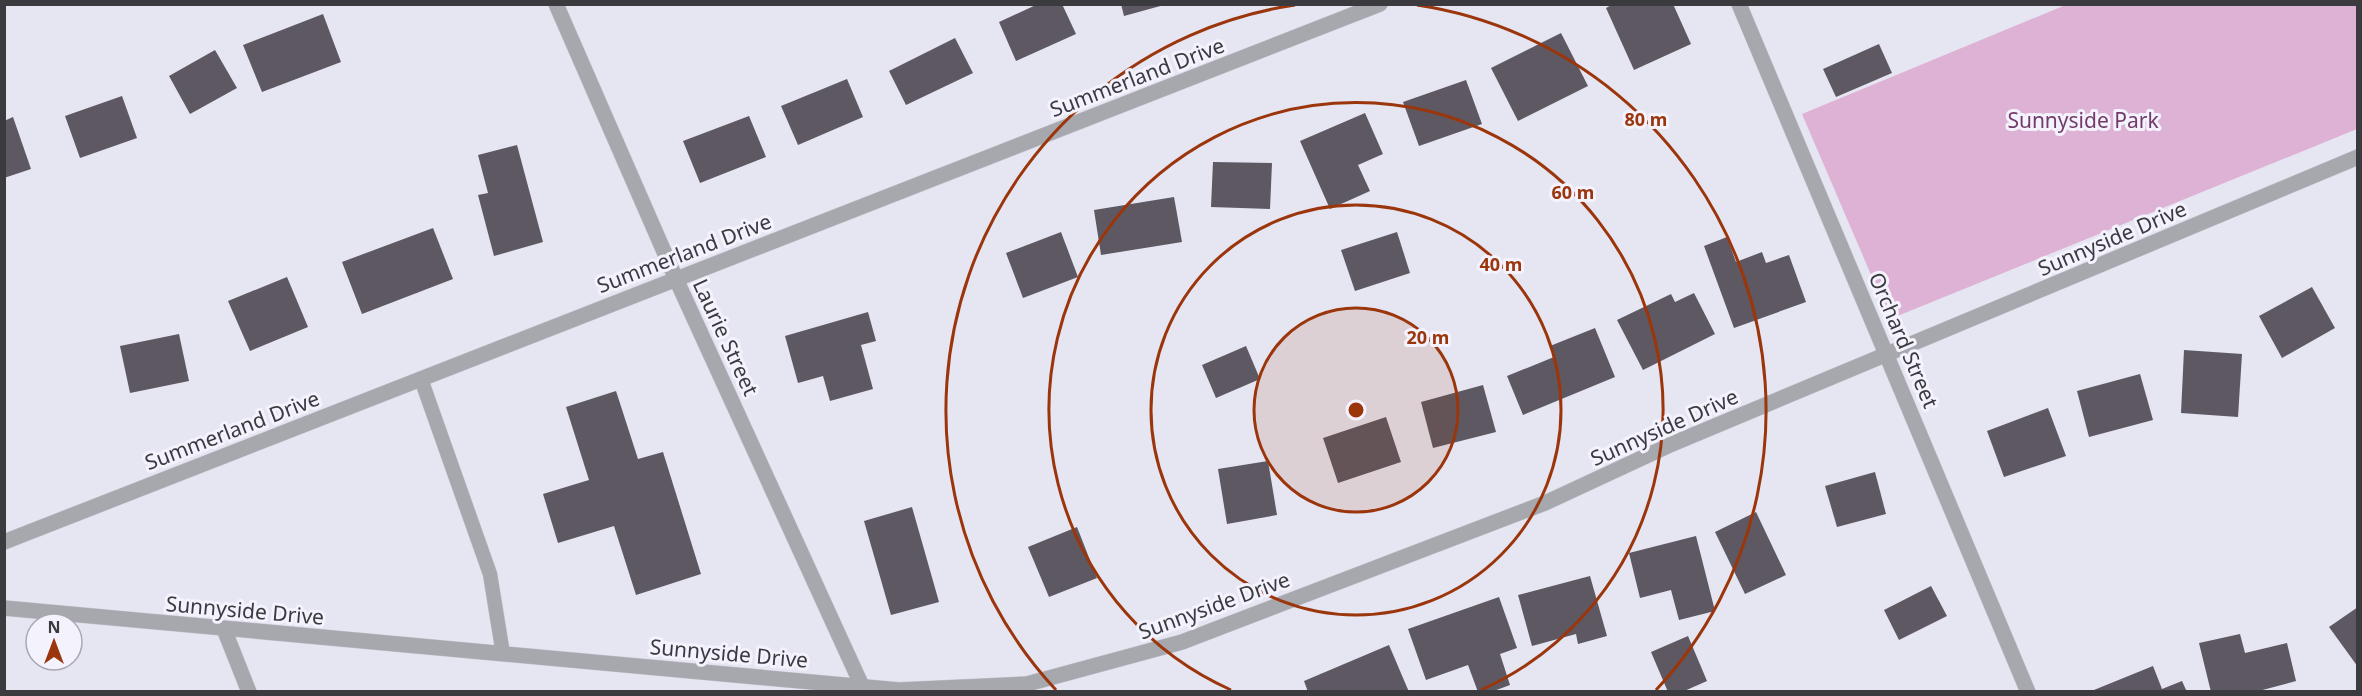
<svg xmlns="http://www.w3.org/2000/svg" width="2362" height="696" viewBox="0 0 2362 696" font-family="'Noto Sans',sans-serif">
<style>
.green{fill:#deb2d5}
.building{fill:#5e5862}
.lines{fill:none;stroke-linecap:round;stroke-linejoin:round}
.service-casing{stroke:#c4c3ce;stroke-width:15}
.minor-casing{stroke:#c4c3ce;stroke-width:16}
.service{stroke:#a6a8ae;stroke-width:14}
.minor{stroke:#a6a8ae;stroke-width:15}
.ring{fill:none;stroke:#9b360c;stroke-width:3}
.labels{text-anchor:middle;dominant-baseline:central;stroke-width:6;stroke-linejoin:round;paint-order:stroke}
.street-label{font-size:21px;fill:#3a3a3f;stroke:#f3f2fd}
.park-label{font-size:21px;fill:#723b69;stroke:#f3f2fd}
.centre{fill:#9b360c;stroke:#f3f2fd;stroke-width:3}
.ring-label{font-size:18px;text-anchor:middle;font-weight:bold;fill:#9b360c;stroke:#f3f2fd;stroke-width:6;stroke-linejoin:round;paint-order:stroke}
</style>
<rect width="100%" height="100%" fill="#e6e5f2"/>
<path class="green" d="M2068 4 2357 5V129L1890 319 1802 114Z"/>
<g class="building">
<path d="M1038 4H1062L1076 34 1016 61 999 22Z"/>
<path d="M1121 4H1164V5L1124 16Z"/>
<path d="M1613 4H1673L1691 44 1634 70 1606 8Z"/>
<path d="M323 14 341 62 262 92 243 45Z"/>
<path d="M1561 33 1588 86 1518 121 1491 68Z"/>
<path d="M955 38 973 73 906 105 889 71Z"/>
<path d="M1879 44 1892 73 1836 97 1823 69Z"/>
<path d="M215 50 237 88 190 114 169 76Z"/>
<path d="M847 79 863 117 798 145 781 106Z"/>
<path d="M1466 80 1482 124 1419 146 1403 102Z"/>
<path d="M122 96 137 138 80 158 65 116Z"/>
<path d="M1365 113 1383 154 1358 165 1370 191 1330 209 1300 141Z"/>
<path d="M749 116 766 157 700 183 683 141Z"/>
<path d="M13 117 31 169 4 178V121Z"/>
<path d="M517 145 543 242 494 256 478 195 488 193 478 155Z"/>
<path d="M1213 162 1272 163 1270 209 1211 207Z"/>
<path d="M1174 197 1182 242 1101 255 1094 210Z"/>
<path d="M433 228 453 279 362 314 342 262Z"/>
<path d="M1061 232 1078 277 1023 298 1006 253Z"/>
<path d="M1397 232 1410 273 1355 291 1341 250Z"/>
<path d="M1727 237 1736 262 1762 252 1766 263 1789 255 1806 302 1734 328 1704 246Z"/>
<path d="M287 277 308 327 250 351 228 301Z"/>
<path d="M2312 287 2335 328 2282 358 2259 316Z"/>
<path d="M1694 293 1715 334 1643 370 1617 320 1671 294 1675 302Z"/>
<path d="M868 312 876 341 861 345 873 389 830 401 823 376 798 383 785 336Z"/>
<path d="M1595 328 1615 377 1523 415 1507 376 1554 357 1550 346Z"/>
<path d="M179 334 189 381 130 393 120 346Z"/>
<path d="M1246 346 1260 379 1216 398 1202 365Z"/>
<path d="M2184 350 2242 354 2238 417 2181 413Z"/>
<path d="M2140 374 2153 420 2089 437 2077 391Z"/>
<path d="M1483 385 1496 432 1433 448 1421 402Z"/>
<path d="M616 391 638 459 663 452 701 574 636 595 614 526 558 543 543 494 589 480 566 407Z"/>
<path d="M2048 408 2066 456 2004 477 1987 431Z"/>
<path d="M1386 417 1401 462 1338 483 1323 438Z"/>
<path d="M1268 461 1277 515 1227 524 1218 469Z"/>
<path d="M1875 472 1886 514 1837 527 1825 486Z"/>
<path d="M912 507 939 602 891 615 864 521Z"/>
<path d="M1756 512 1786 575 1745 594 1715 532Z"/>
<path d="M1077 527 1097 578 1049 597 1028 547Z"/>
<path d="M1696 536 1715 611 1679 620 1671 590 1640 598 1629 553Z"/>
<path d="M1590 576 1607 636 1578 644 1576 634 1532 646 1518 595Z"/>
<path d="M1931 586 1947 616 1899 640 1884 610Z"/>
<path d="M1499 597 1517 648 1500 654 1510 685 1491 692H1478L1468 665 1426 680 1408 629Z"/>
<path d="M2358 607V667L2329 627Z"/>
<path d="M2240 634 2245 653 2287 643 2296 681 2255 692H2211L2199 643Z"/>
<path d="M1688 636 1707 681 1682 692H1668L1651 652Z"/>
<path d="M1389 645 1409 692H1308L1304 681Z"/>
<path d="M2153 666 2162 689 2182 681 2187 692H2089Z"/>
</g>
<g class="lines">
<defs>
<path id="service" d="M421 379 490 574 503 654"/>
<g id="minor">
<path d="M556 4 676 279 862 686"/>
<path d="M1739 4 2028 692"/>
<path d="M4 542 1380 4"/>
<path d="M4 608 899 690 1027 684 1182 642 1545 503 1672 444 2358 157"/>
<path d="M224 629 249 692"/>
</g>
</defs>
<use href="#service" class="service-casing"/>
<use href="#minor" class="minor-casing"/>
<use href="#service" class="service"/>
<use href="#minor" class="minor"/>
</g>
<circle cx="1356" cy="410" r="102" fill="#9b360c" fill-opacity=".12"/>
<g class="ring">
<circle cx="1356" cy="410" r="102"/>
<circle cx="1356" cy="410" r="205"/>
<path d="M1231 690A307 307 0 1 1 1481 690"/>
<path d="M1056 690A410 410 0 0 1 1295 5M1417 5A410 410 0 0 1 1656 690"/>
</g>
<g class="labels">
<g class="street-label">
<text transform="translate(1137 77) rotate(-21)">Summerland Drive</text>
<text transform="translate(2112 238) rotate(-23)">Sunnyside Drive</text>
<text transform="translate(684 253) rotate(-21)">Summerland Drive</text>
<text transform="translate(726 337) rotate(65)">Laurie Street</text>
<text transform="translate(1904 340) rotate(67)">Orchard Street</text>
<text transform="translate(1664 427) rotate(-24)">Sunnyside Drive</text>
<text transform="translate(232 430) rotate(-21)">Summerland Drive</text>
<text transform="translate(1214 605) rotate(-20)">Sunnyside Drive</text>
<text transform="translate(245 610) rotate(5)">Sunnyside Drive</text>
<text transform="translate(729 653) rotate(5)">Sunnyside Drive</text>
</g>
<g class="park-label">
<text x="2083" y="120">Sunnyside Park</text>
</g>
</g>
<circle cx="1356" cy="410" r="9" class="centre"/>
<g class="ring-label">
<text x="1646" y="126">80 m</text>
<text x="1573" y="199">60 m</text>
<text x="1501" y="271">40 m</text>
<text x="1428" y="344">20 m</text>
</g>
<rect width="2362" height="696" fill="none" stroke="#3a3a3f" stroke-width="12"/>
<g transform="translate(54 642)"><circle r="28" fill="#f3f2fd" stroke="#a9a8b1" stroke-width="1.5"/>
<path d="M0-4.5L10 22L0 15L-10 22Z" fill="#9b360c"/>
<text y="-9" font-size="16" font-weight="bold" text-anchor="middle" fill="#3a3a3f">N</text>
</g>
</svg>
